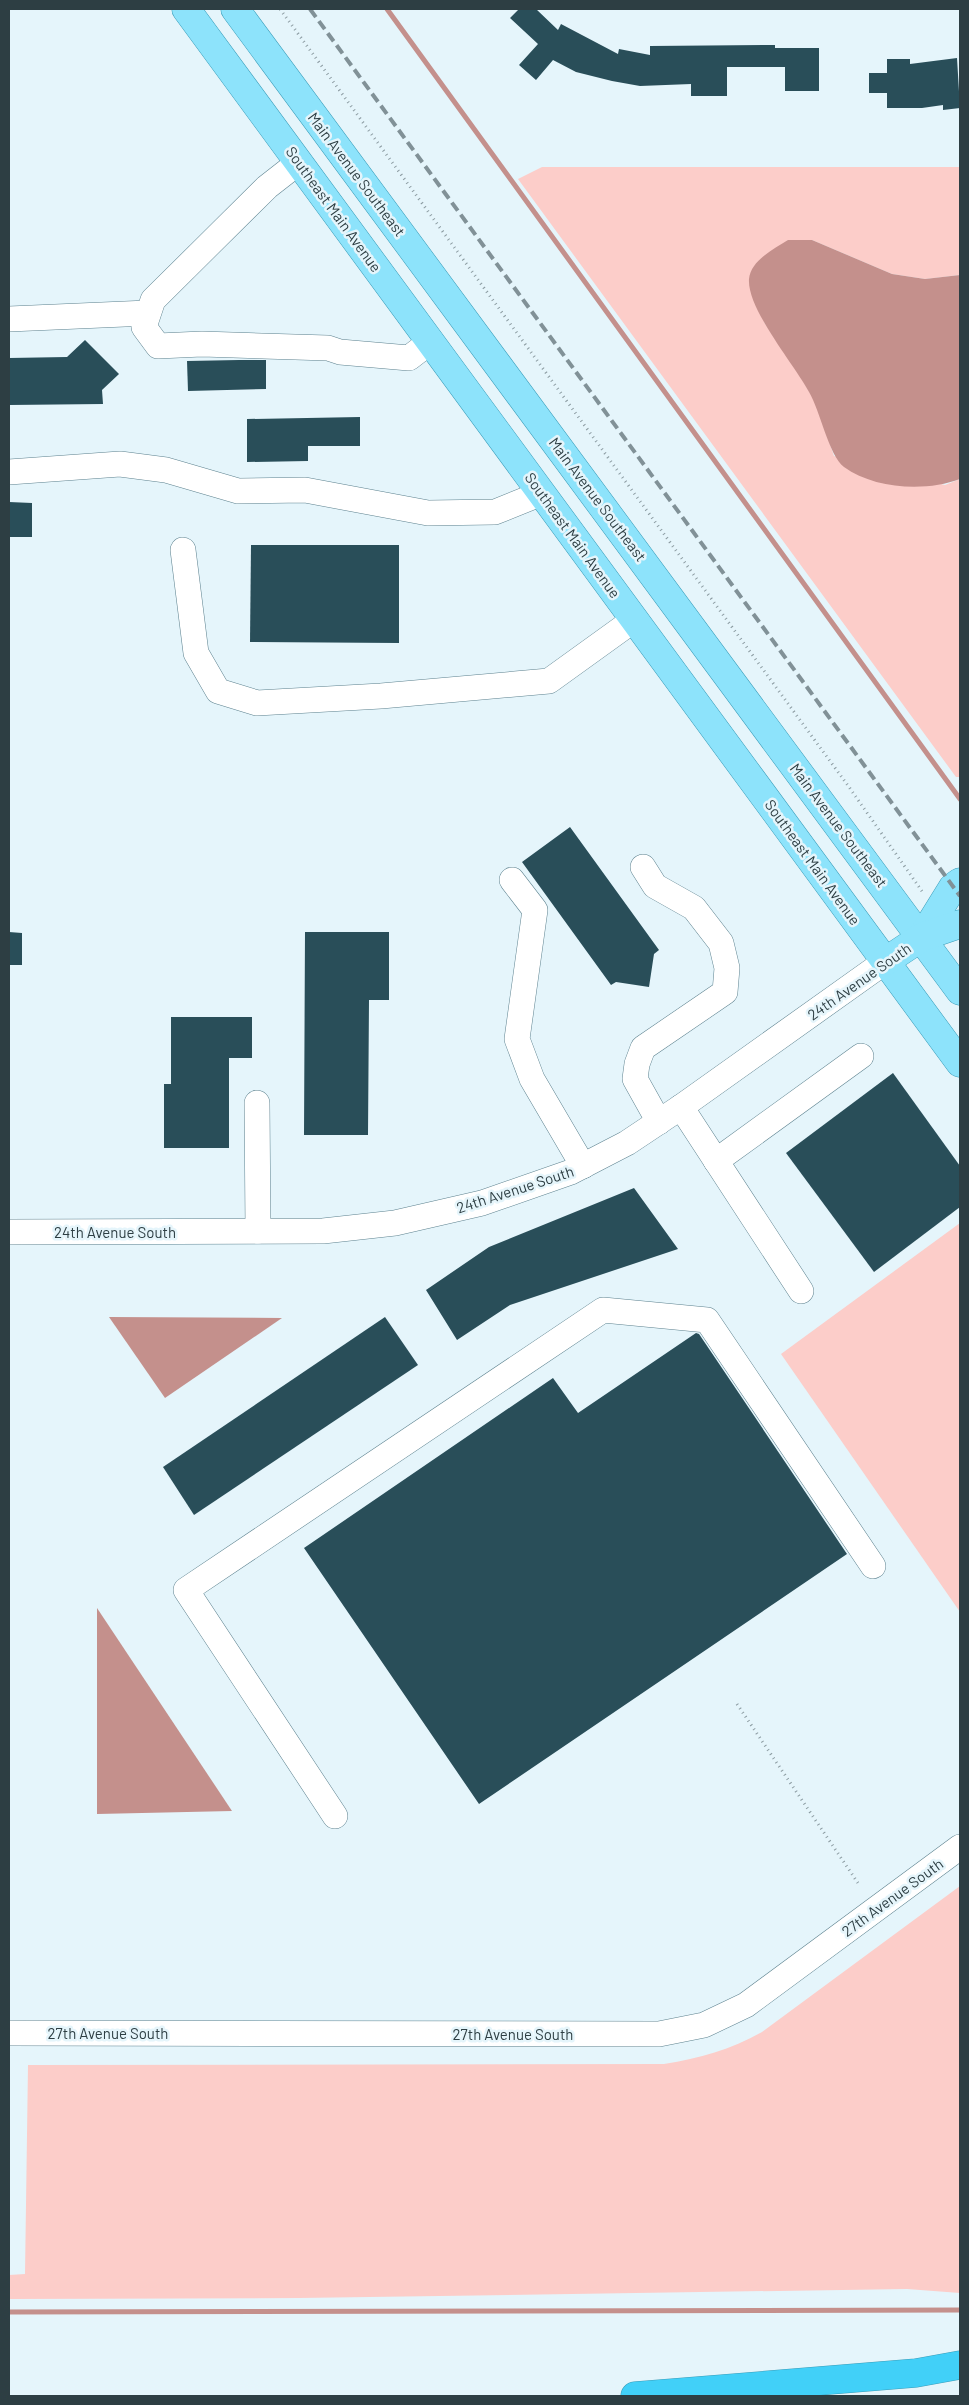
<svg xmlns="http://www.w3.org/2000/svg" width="969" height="2405" viewBox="0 0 969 2405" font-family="Barlow,sans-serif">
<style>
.green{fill:#fccdc9}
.water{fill:#c4908c}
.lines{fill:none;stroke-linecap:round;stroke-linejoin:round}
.stream{stroke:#c4908c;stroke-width:5}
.building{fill:#294e59}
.minor-casing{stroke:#5d828f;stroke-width:26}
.major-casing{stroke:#3a9db9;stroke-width:29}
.highway-casing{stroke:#3a9db9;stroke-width:29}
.path{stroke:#8c9ca2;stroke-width:3;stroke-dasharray:1 4;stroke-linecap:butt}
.minor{stroke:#fff;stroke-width:25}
.major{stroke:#8de3fb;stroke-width:28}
.highway{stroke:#41d0f8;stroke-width:28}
.rail{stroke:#819197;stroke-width:4;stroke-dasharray:10 5;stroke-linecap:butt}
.labels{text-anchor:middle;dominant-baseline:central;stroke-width:5;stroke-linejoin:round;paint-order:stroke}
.street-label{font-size:15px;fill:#2d3e43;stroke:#e5f5fb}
</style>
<rect width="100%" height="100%" fill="#e5f5fb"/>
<g class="green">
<path d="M542 167H960V275L925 279 892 274 812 240H788L764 322 796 369 816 403 834 456 945 485 960 479V777H956L518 179Z"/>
<path d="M960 1223V1612L781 1354Z"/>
<path d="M960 1886V2293L907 2289 299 2298 9 2299V2275L25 2274 28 2065 664 2064C700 2058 730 2050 762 2032Z"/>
</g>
<g class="water">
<path d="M788 240H812L892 274 925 279 960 275V479C926 492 874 489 844 467 829 456 820 410 809 392 794 364 747 309 749 279 751 260 774 249 788 240Z"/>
<path d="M109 1317 282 1318 165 1398Z"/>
<path d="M97 1608 232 1811 97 1814Z"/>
</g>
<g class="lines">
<g class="stream">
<path d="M387 9 960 799"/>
<path d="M9 2312 960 2310"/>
</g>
</g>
<g class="building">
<path d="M519 9H536L558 30 561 24 618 54 619 49 650 55V46L775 45V48H819V91H785V67H727V96H691V84L640 86 612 81 576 72 553 60 536 80 519 65 538 44 510 18Z"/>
<path d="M957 58 960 108 943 110V105L922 108H887V93H869V73H887V59H910V64Z"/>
<path d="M85 340 119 374 102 390 103 404 9 405V358L67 357Z"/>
<path d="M239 360H266V389L188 391 187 361Z"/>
<path d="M360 417V446H308V461L247 462V419Z"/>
<path d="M9 502 32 503V537H9Z"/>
<path d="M251 545H399V643L250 642Z"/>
<path d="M570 827 659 950 654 954 649 987 616 982 611 985 522 862Z"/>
<path d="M9 932 22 933V965H9Z"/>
<path d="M305 932H389V1000H369L368 1135H304Z"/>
<path d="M171 1017H252V1058H229V1148H164V1084H171Z"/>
<path d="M893 1073 960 1166V1207L874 1272 786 1153Z"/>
<path d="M634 1188 678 1249 510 1305 457 1340 426 1290 489 1247Z"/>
<path d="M385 1317 418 1365 194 1515 163 1467Z"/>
<path d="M696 1333 699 1334 847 1554 479 1804 304 1548 553 1378 578 1413Z"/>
</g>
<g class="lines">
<defs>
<g id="minor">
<path d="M299 162 267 187 153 300 144 327 158 346 202 344 328 348 340 352 409 358 431 341"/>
<path d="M9 319 148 313"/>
<path d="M9 472 120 464 166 470 238 491 305 490 428 513 495 512 542 493"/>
<path d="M183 550 196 653 218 691 257 703 381 696 549 681 635 619"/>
<path d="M643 867 655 886 694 908 721 943 727 968 725 992 643 1048 637 1064 635 1079 659 1122"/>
<path d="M512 880 535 910 517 1039 532 1079 583 1166"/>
<path d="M257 1103 258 1231"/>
<path d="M681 1107 801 1291"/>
<path d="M716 1161 861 1056"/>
<path d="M9 1232 323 1231 395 1223 482 1203 571 1172 627 1143 681 1107 886 961"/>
<path d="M335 1816 186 1590 603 1310 707 1320 873 1566"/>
<path d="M9 2033 659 2034 704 2025 746 2005 960 1847"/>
</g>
<g id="major">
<path d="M186 9 960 1063"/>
<path d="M235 9 960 991"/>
<path d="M922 937 953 887 960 882"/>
<path d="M886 961 922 937 960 924"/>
</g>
<path id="highway" d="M635 2396 916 2373 960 2365"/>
</defs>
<use href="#minor" class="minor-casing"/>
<use href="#major" class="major-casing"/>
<use href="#highway" class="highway-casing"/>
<g class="path">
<path d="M280 9 849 787 924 894"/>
<path d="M737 1704 860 1886"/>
</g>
<use href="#minor" class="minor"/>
<use href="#major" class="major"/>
<use href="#highway" class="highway"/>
<path class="rail" d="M310 9 960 896"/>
</g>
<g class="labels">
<g class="street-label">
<text transform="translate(357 174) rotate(53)">Main Avenue Southeast</text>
<text transform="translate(334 209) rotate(54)">Southeast Main Avenue</text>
<text transform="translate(598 499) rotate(53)">Main Avenue Southeast</text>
<text transform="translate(573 535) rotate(54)">Southeast Main Avenue</text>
<text transform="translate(839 825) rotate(53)">Main Avenue Southeast</text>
<text transform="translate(813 862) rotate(54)">Southeast Main Avenue</text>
<text transform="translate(859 981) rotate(-35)">24th Avenue South</text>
<text transform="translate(515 1189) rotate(-18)">24th Avenue South</text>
<text x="115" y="1232">24th Avenue South</text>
<text transform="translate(892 1897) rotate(-36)">27th Avenue South</text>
<text x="108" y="2033">27th Avenue South</text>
<text x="513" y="2034">27th Avenue South</text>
</g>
</g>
<rect width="969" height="2405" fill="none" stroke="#2d3e43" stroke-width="20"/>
</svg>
